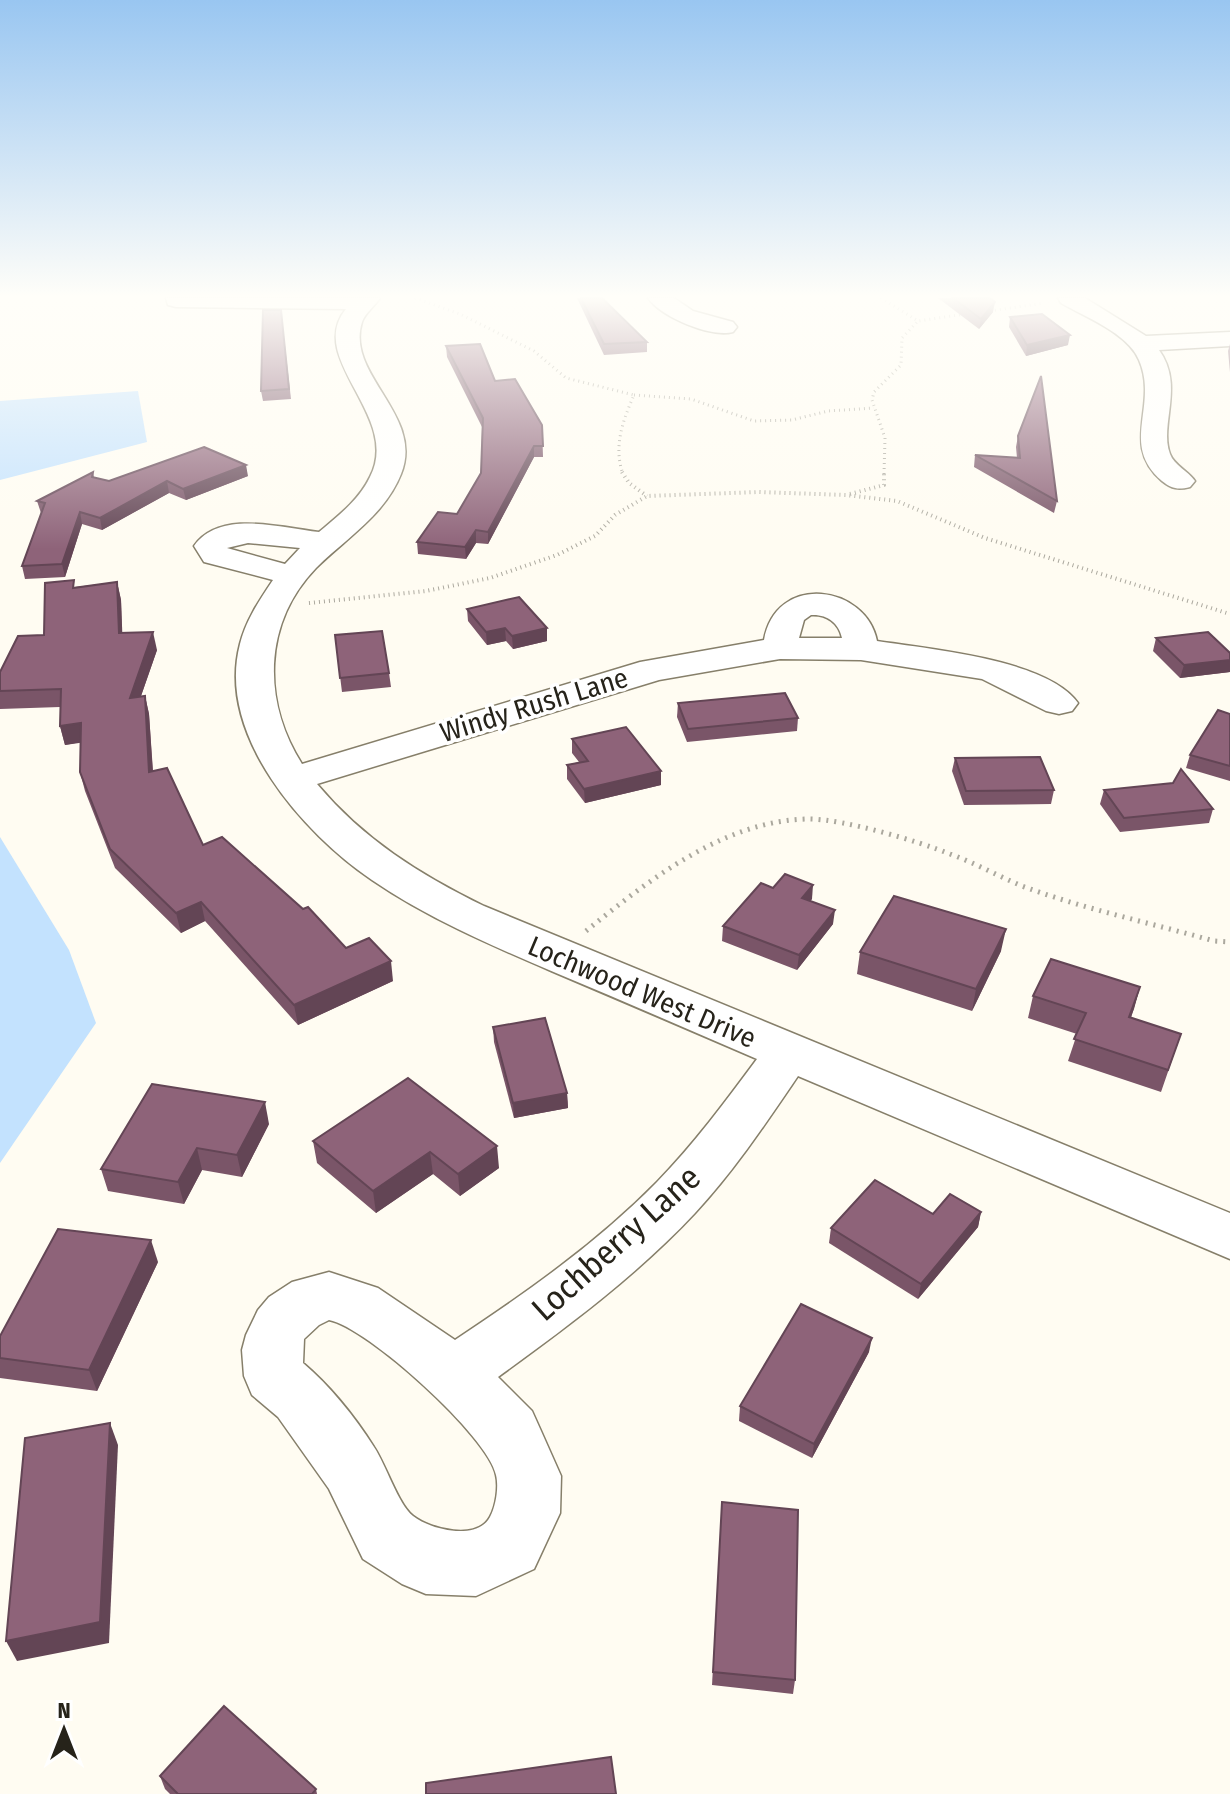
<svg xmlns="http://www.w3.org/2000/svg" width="1230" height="1794" viewBox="0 0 1230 1794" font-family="'Fira Sans Condensed',sans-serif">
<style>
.water{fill:#c3e2fe}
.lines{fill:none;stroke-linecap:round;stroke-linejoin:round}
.minor-casing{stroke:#867f6a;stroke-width:3}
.path-far2{stroke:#aba89e;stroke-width:3;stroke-dasharray:1 4;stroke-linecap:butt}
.path-far1{stroke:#aba89e;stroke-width:4;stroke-dasharray:1 4;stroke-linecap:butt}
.path{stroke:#aba89e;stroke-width:5;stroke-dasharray:2 6;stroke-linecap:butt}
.minor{fill:#fff;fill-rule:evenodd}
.wall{fill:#7a5568}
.shaded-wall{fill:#634555}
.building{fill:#8e6379;stroke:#634555;stroke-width:2}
.labels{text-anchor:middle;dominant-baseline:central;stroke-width:7;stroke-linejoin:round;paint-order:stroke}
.street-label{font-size:28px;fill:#26231a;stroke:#fff}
.near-street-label{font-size:34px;fill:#26231a;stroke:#fff}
</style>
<rect width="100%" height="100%" fill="#fffcf2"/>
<g class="water">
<path d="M138 391 147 442 0 480V401Z"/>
<path d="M0 837 69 950 96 1023 0 1163Z"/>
</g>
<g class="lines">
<defs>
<g id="minor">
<path d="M166 298H380C375 306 365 313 362 322 345 375 425 415 401 474 385 515 345 539 316 568 263 623 262 701 302 764L640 662 764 640C776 572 866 585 877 641 928 649 1047 659 1078 703L1072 711 1059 714 1046 711 982 679 861 660 780 659 659 680 317 784C363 839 420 875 484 906L1230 1213V1259L798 1076C766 1123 734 1171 695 1213 636 1276 567 1327 498 1377L532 1411 541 1431 561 1476 560 1513 534 1569 476 1596 426 1594 402 1584 363 1559 329 1489 278 1417 252 1395 244 1376 242 1350 246 1335 258 1310 269 1297 292 1282 329 1272 378 1288 455 1340C526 1293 597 1243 657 1182 694 1144 726 1101 757 1059 690 1030 623 1001 556 973 493 946 429 919 372 880 303 833 216 735 240 644 246 620 259 601 273 580L204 562 194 546C220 509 282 528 319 532 338 516 359 500 370 477 402 416 305 359 346 309L176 307 168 305ZM248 543 300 548 285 564 227 548ZM811 615C827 614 839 623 842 638H799L804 620ZM329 1320C367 1327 489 1437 496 1475 499 1487 496 1506 490 1517 477 1541 431 1530 413 1516 398 1504 386 1465 374 1447 355 1417 330 1386 303 1363L304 1339 319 1325Z"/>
<path d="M648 298H674L693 311 733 322 737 327 733 332C711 338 661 317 648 298Z"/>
<path d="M1058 298H1085L1146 336 1230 332V346L1159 350C1185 386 1159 424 1170 454 1174 465 1188 471 1195 481L1190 487C1178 490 1172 489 1162 481 1119 444 1159 406 1139 360 1128 333 1085 317 1061 303Z"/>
</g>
</defs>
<use href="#minor" class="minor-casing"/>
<g class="path-far2">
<path d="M415 298 460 314 534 351 566 378 634 395C623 420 613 447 623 474"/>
<path d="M881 298 918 321 965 314"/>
<path d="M990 311 1044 303"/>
<path d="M634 395 691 399 754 421 792 420 828 411 874 408"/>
<path d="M884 474 885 438 872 400 874 392 901 365 902 338 918 321"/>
</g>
<g class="path-far1">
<path d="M622 472 629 483 647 496"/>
<path d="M850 494 884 485V472"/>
<path d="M309 603 426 591 490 578 557 555 595 536 615 515 647 496 759 492 846 495 897 501 985 538 1230 614"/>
</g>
<path class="path" d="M586 931C649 880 724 820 809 819 843 819 918 841 950 854 975 863 998 876 1022 886 1084 909 1151 923 1214 941L1230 942"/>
<use href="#minor" class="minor"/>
</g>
<g class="wall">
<path d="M577 298H602L647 342V352L604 355Z"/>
<path d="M938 298H990L993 312 979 329Z"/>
<path d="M281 310 291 399 263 401 261 391Z"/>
<path d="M1010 317 1068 345 1026 356 1009 327Z"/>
<path d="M1230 344V372L1228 351Z"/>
<path d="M446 346 495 381 542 425 543 457H534L488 544 476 543 466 559 418 554 417 542 457 514 481 473 482 427 447 357Z"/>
<path d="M1018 436 1057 501 1054 513 974 467 975 455 1017 458 1016 447Z"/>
<path d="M93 472 94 478 109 481 248 476 186 500 169 493 102 530 82 524 65 577 25 579 22 566 41 513 37 501Z"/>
<path d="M117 582 121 600 122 633 157 650 141 696H145L149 714 153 771 203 845 346 948 393 981 298 1025 205 921 181 933 115 868 85 791 80 772 81 742 65 745 60 726V707L0 709V672L44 635 75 587Z"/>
<path d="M467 609 547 641 513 649 506 641 487 645 468 621Z"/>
<path d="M335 635 389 673 391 687 342 692Z"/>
<path d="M1156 638 1230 660V672L1180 678 1153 651Z"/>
<path d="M678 703 798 718 797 731 687 742 677 717Z"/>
<path d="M1230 714V781L1186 768 1190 755Z"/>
<path d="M572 739 661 771V785L585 803 567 779V765L579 762 572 753Z"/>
<path d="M955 758 1054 790 1051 804 964 805 952 771Z"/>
<path d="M1104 790 1213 809 1209 823 1120 832 1100 804Z"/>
<path d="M773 888 812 899 810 901 833 924 797 970 722 941 723 926Z"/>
<path d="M1001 951 972 1011 857 974 860 952Z"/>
<path d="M1140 987 1131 1018 1181 1034 1161 1092 1068 1061 1077 1034 1028 1018 1033 996Z"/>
<path d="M493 1027 567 1093 568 1108 514 1118 494 1042Z"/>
<path d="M408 1078 499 1168 460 1196 433 1174 376 1213 317 1163 313 1141Z"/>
<path d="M269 1124 242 1177 202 1170 184 1204 108 1191 101 1169Z"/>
<path d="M981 1212 978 1227 918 1299 829 1243 831 1228 933 1214Z"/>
<path d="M158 1262 97 1391 0 1378V1336Z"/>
<path d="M869 1352 812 1458 739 1421 740 1406Z"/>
<path d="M722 1502 795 1680 793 1694 712 1685Z"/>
<path d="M160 1776 316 1789 317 1794H170L165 1789Z"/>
</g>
<g class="shaded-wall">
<path d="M995 302 993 312 979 329 981 319Z"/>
<path d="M1070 335 1068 345 1026 356 1027 345Z"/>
<path d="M534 446V457L488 544V532Z"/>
<path d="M246 465 248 476 186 500 183 489Z"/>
<path d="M167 481 169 493 102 530 100 518Z"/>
<path d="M80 512 82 524 65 577 62 564Z"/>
<path d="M476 530V543L466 559 465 547Z"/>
<path d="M117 582 121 600 123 651 119 633Z"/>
<path d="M505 628 506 641 487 645 486 632Z"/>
<path d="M547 628V641L513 649 512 636Z"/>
<path d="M153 632 157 650 134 716 130 698Z"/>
<path d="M1230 660V672L1180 678 1184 665Z"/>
<path d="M145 696 149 714 154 791 149 772Z"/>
<path d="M81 723 86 742 65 745 60 726Z"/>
<path d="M661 771V785L585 803 584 789Z"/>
<path d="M813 885 812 899 800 912 802 898Z"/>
<path d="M201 902 205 921 181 933 176 913Z"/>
<path d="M835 910 833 924 797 970 799 955Z"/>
<path d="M1006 929 1001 951 972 1011 976 989Z"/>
<path d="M391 961 393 981 298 1025 294 1005Z"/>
<path d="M1140 987 1134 1009 1122 1039 1129 1017Z"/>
<path d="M567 1093 568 1108 514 1118 513 1103Z"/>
<path d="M265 1102 269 1124 242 1177 237 1155Z"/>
<path d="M497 1146 499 1168 460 1196 458 1174Z"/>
<path d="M197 1148 202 1170 184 1204 178 1182Z"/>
<path d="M430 1152 433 1174 376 1213 373 1191Z"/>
<path d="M981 1212 978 1227 918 1299 921 1284Z"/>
<path d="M151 1240 158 1262 97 1391 89 1370Z"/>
<path d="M872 1338 869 1352 812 1458 814 1444Z"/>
<path d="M110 1423 118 1445 109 1643 17 1661 6 1641Z"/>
</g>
<g class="building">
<path d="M581 298H602L647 342 604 344Z"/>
<path d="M953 298H990L995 302 981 319Z"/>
<path d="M263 310H281L289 389 261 391Z"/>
<path d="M1042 314 1070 335 1027 345 1010 317Z"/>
<path d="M480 344 495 381 515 379 542 425 543 446H534L488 532 476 530 465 547 417 542 438 512 457 514 481 473 483 418 446 346Z"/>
<path d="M1041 376 1057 501 975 455 1020 458 1018 436Z"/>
<path d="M204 447 246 465 183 489 167 481 100 518 80 512 62 564 22 566 45 503 37 501 93 472 92 477 109 481Z"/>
<path d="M74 580 73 588 117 582 119 633 153 632 130 698 145 696 149 772 167 768 203 845 222 837 303 909 308 907 346 948 369 938 391 961 294 1005 201 902 176 913 110 849 80 772 81 723 60 726 61 689 0 691V672L18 636 44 635 45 583Z"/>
<path d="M519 597 547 628 512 636 505 628 486 632 467 609Z"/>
<path d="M382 631 389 673 340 678 335 635Z"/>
<path d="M1208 632 1230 653V660L1184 665 1156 638Z"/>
<path d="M785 693 798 718 688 729 678 703Z"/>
<path d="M1218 710 1230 714V766L1190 755Z"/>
<path d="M626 727 661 771 584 789 567 765 588 761 572 739Z"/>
<path d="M1040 757 1054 790 966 791 955 758Z"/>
<path d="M1181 769 1213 809 1124 818 1104 790 1173 783Z"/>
<path d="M785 874 813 885 802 898 835 910 799 955 723 926 761 883 773 888Z"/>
<path d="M894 896 1006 929 976 989 860 952Z"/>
<path d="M1051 959 1140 987 1129 1017 1181 1034 1168 1070 1074 1039 1086 1013 1033 996Z"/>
<path d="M545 1018 567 1093 513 1103 493 1027Z"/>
<path d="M408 1078 497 1146 458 1174 430 1152 373 1191 313 1141Z"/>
<path d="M152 1084 265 1102 237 1155 197 1148 178 1182 101 1169Z"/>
<path d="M875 1180 933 1214 950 1194 981 1212 921 1284 831 1228Z"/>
<path d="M58 1229 151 1240 89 1370 0 1358V1336Z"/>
<path d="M801 1304 872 1338 814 1444 740 1406Z"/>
<path d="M110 1423 100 1622 6 1641 25 1438Z"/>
<path d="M722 1502 798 1510 795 1680 713 1672Z"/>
<path d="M224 1706 316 1789 312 1794H178L160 1776Z"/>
<path d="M611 1757 616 1794H426V1783Z"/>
</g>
<linearGradient id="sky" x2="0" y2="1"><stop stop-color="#99c6f1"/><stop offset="0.54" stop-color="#fffef9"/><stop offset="1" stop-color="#fffef9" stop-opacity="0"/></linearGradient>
<rect width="1230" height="549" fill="url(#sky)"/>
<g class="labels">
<g class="street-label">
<text transform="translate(534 705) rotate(-17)">Windy Rush Lane</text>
<text transform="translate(642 992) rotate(23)">Lochwood West Drive</text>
</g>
<g class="near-street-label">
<text transform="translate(616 1243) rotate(-42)">Lochberry Lane</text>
</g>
</g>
<g transform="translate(64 1730)" stroke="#ffffff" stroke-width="6" paint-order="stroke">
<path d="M0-6L14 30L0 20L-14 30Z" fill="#26231a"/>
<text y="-12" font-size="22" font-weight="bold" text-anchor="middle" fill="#26231a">N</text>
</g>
</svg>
